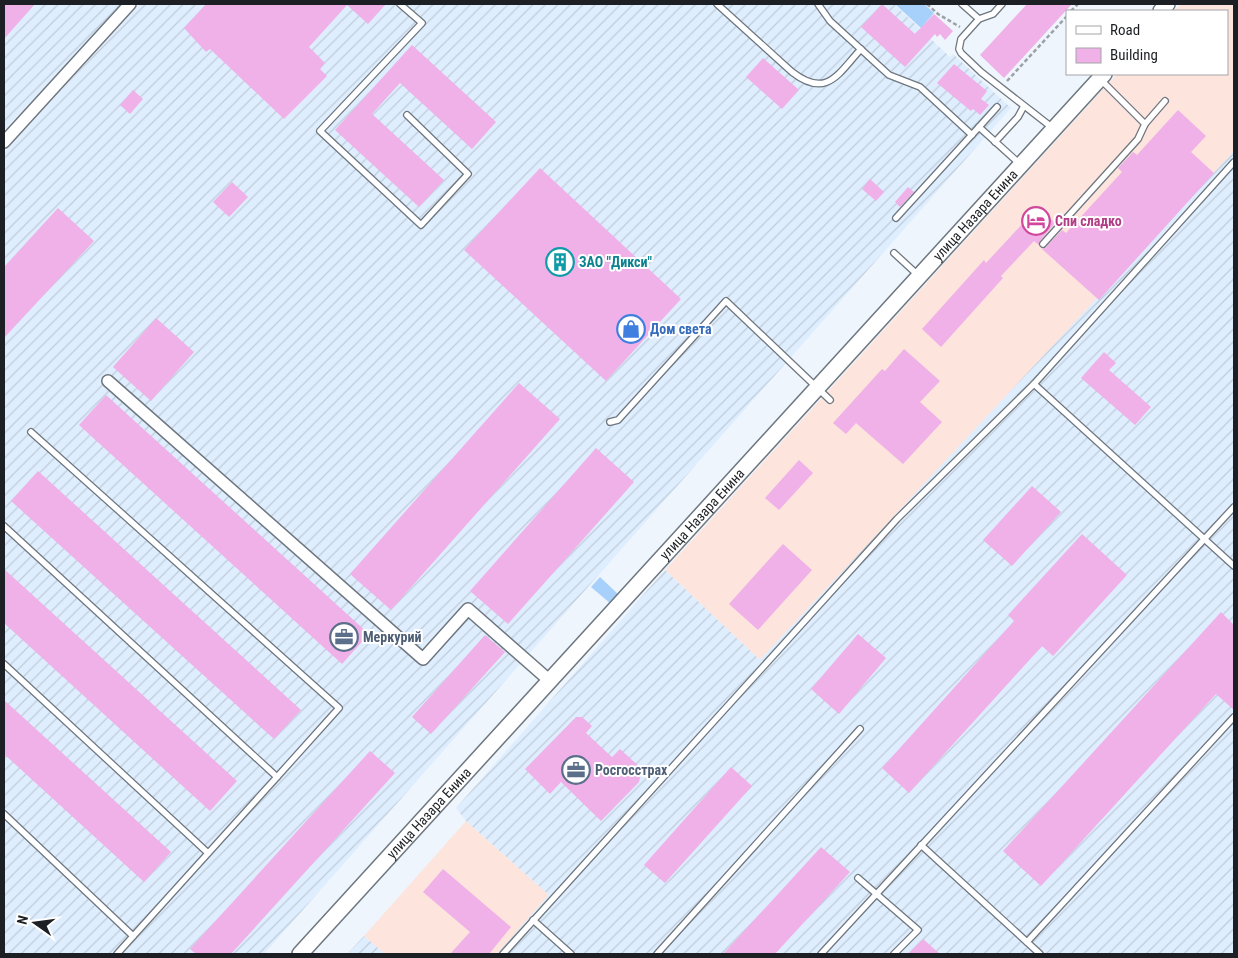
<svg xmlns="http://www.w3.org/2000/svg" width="1238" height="958" viewBox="0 0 1238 958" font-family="'Roboto Condensed',sans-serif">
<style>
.commercial{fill:#fde4dd}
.industrial{fill:url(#industrial-furrows)}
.grass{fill:#a7d0fa}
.building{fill:#f0b0e8}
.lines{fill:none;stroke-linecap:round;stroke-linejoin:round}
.lane-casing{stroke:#6e767f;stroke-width:8}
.street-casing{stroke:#6e767f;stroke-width:14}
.secondary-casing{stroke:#6e767f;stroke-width:18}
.path{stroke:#9ba1a7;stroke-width:2.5;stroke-dasharray:4 2.5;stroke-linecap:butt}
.lane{stroke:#fff;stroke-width:5.5}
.street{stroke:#fff;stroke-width:11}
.secondary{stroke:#fff;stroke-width:15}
.labels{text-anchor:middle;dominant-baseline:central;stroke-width:4;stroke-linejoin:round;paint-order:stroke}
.street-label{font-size:14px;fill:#1c1f23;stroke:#fff}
.hotel-label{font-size:14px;font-weight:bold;fill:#b23c85;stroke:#fff;text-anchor:start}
.culture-label{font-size:14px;font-weight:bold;fill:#0d838f;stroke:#fff;text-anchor:start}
.shop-label{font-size:14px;font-weight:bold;fill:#366cbe;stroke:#fff;text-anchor:start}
.service-label{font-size:14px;font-weight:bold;fill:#4e5e75;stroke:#fff;text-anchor:start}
</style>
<defs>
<pattern id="industrial-furrows" width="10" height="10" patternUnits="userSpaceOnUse" patternTransform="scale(1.25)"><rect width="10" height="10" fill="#dfeefe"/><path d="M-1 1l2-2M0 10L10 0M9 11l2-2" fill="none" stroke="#bfccd9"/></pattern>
</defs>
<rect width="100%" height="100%" fill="#eef5fd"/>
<g class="commercial">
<path d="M1181 4H1234V154L760 660 665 570 1117 74H1227V11H1174Z"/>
<path d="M466 821 549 895 497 954H385L364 936Z"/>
</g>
<g class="industrial">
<path d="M4 4H123L4 130Z"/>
<path d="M140 4H894L950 57 953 54 1011 108 264 954H4V153Z"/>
<path d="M1234 151V954H497L549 895 466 821 456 808 665 570 760 660Z"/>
<path d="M364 936 385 954H347Z"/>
</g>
<g class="grass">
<path d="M895 4H924L934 13 921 28Z"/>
<path d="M600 577 619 595 611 604 591 587Z"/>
</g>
<g class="building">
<path d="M4 4H35L4 39Z"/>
<path d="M206 4H386L368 24 347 5 309 47 325 63 320 69 327 76 284 119 210 49 206 52 184 28Z"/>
<path d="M882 4 915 34 934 14 953 31 945 40 940 34 937 37 935 34 905 67 861 27Z"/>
<path d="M1027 4H1072L1004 78 980 55Z"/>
<path d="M412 45 496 122 472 149 400 83 372 114 444 180 419 207 335 130Z"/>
<path d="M763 58 799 90 782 109 746 77Z"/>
<path d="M954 64 987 91 981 99 989 105 980 115 973 109 971 111 937 83Z"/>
<path d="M133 90 143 99 130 114 120 105Z"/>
<path d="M1178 110 1206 136 1191 152 1214 173 1099 300 1042 249 1046 247 1062 230 1066 233 1122 172 1118 168 1133 152 1137 155Z"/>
<path d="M540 168 681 299 606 381 464 250Z"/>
<path d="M870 179 884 192 876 201 862 189Z"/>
<path d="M232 182 248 197 229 217 213 202Z"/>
<path d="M908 187 914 192 900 207 895 202Z"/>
<path d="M1038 207 1055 223 1040 241 1039 245 1034 241 1001 276 1003 278 941 347 922 329 984 260 986 263Z"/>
<path d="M58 208 94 241 4 338V267Z"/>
<path d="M156 318 194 352 151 401 113 367Z"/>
<path d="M904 349 940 381 920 402 942 422 903 464 856 423 846 434 833 423 882 369 885 371Z"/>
<path d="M1104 352 1116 363 1109 370 1151 407 1135 425 1081 378Z"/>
<path d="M519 383 560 419 391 610 350 574Z"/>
<path d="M106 395 369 634 342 664 79 425Z"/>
<path d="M596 448 634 482 508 624 470 591Z"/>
<path d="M799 460 813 473 779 510 765 498Z"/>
<path d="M38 471 301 710 274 739 11 501Z"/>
<path d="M1032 486 1061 512 1012 566 983 540Z"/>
<path d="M1082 534 1127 575 1053 656 1042 646 909 793 882 768 1014 621 1008 615Z"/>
<path d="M783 544 812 570 758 630 729 604Z"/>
<path d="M4 569 237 781 210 811 4 623Z"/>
<path d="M1221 612 1234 625V710L1216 694 1041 886 1003 851Z"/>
<path d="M858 634 886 658 839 714 811 689Z"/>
<path d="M485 635 505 652 431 734 412 717Z"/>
<path d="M4 700 171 852 144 882 4 754Z"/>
<path d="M576 717H582L592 726 586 733 612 757 620 749 642 769 639 782 601 821 561 782 550 794 525 769Z"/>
<path d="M370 751 395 773 231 954H196L190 949Z"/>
<path d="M731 767 752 786 665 883 644 865Z"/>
<path d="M821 847 850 872 775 954H723Z"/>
<path d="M443 869 511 927 489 954H450L470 932 423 892Z"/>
<path d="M923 939 940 954H908Z"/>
</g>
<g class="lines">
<defs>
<g id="lane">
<path d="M400 4 422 23 320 131 421 225 468 174 407 115"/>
<path d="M717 4 792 72C827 99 838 74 861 49"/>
<path d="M818 4 830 21 889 75 920 87 972 135"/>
<path d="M962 4 979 19"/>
<path d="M1002 4 993 14 979 19 961 39 959 49 961 53 981 72 1054 129"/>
<path d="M1145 124 1165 101"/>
<path d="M979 127 997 107"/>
<path d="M995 142 1018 117 1024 106"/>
<path d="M896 218 979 127 1021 165"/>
<path d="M1043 244 1138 139 1145 124 1101 80"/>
<path d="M894 253 919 276"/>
<path d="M1034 384 1234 566"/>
<path d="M610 422 618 420 726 301 830 400"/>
<path d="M31 432 339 708 277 777"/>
<path d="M4 526 277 777 117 954"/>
<path d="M4 664 208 853"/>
<path d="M4 814 133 936"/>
<path d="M921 845 1040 954"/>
<path d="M858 878 918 930 894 954"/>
<path d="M533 920 571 954"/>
<path d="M1027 942 1234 717"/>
<path d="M503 954 897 519 1034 384 1234 162"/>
<path d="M657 954 860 729"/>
<path d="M821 954 1234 507"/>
</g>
<g id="street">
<path d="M4 142 130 4"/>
<path d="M108 381 423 659 468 609 550 681"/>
</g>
<g id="secondary">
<path d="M1161 11 1167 4"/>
<path id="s1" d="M300 954 1104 74"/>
</g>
</defs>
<use href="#lane" class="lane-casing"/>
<use href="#street" class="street-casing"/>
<use href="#secondary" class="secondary-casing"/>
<g class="path">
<path d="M927 4 938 14 960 27"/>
<path d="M1071 11 1078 4"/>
<path d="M1007 81 1067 16"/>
</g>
<use href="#lane" class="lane"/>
<use href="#street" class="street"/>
<use href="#secondary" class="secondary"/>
</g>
<defs>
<symbol id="hotel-ring" viewBox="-11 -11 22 22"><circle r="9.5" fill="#fff" stroke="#d1479c" stroke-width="1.5"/><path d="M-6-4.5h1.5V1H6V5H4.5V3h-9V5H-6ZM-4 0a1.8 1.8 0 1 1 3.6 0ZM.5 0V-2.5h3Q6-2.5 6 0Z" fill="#d1479c"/></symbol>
<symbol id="building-ring" viewBox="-11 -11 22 22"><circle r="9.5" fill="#fff" stroke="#0f9aa8" stroke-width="1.5"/><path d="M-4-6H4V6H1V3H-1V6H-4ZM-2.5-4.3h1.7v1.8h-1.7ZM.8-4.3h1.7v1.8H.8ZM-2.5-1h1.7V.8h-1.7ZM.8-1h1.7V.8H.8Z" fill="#0f9aa8"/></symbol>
<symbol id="shop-ring" viewBox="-11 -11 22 22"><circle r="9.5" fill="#fff" stroke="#3f7fe0" stroke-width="1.5"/><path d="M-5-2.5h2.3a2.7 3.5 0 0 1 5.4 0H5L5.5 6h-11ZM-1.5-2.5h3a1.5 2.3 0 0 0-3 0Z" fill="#3f7fe0"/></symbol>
<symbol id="office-ring" viewBox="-11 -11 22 22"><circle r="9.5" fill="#fff" stroke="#5c6f8a" stroke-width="1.5"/><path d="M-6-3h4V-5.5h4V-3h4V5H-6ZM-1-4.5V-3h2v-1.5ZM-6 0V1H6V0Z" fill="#5c6f8a"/></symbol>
</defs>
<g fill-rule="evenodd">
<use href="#hotel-ring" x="1020" y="205" width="32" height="32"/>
<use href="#building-ring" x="544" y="246" width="32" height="32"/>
<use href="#shop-ring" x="615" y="313" width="32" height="32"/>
<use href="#office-ring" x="328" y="621" width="32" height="32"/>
<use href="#office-ring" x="560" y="754" width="32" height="32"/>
</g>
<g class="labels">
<g class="street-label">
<text stroke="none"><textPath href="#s1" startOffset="1001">улица Назара Енина</textPath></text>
<text stroke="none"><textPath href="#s1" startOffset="596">улица Назара Енина</textPath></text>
<text stroke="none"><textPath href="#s1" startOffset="191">улица Назара Енина</textPath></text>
</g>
<g class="hotel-label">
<text x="1055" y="221">Спи сладко</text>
</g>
<g class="culture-label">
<text x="579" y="262">ЗАО "Дикси"</text>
</g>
<g class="shop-label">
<text x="650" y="329">Дом света</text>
</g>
<g class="service-label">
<text x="363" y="637">Меркурий</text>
<text x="595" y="770">Росгосстрах</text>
</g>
</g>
<rect width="1238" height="958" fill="none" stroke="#1c1f23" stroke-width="10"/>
<rect x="1066" y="10" width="162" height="65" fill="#ffffff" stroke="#a4a5a7"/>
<rect x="1076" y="26" width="25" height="8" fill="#ffffff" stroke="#a4a5a7"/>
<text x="1110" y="35" font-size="15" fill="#1c1f23">Road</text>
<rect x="1076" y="48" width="25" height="15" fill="#f0b0e8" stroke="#a4a5a7"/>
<text x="1110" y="60" font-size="15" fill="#1c1f23">Building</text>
<g transform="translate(35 923) rotate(284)" stroke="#ffffff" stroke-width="4" paint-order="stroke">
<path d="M0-4L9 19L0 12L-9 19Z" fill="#1c1f23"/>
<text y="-8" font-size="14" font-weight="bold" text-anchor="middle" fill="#1c1f23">N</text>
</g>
</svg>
